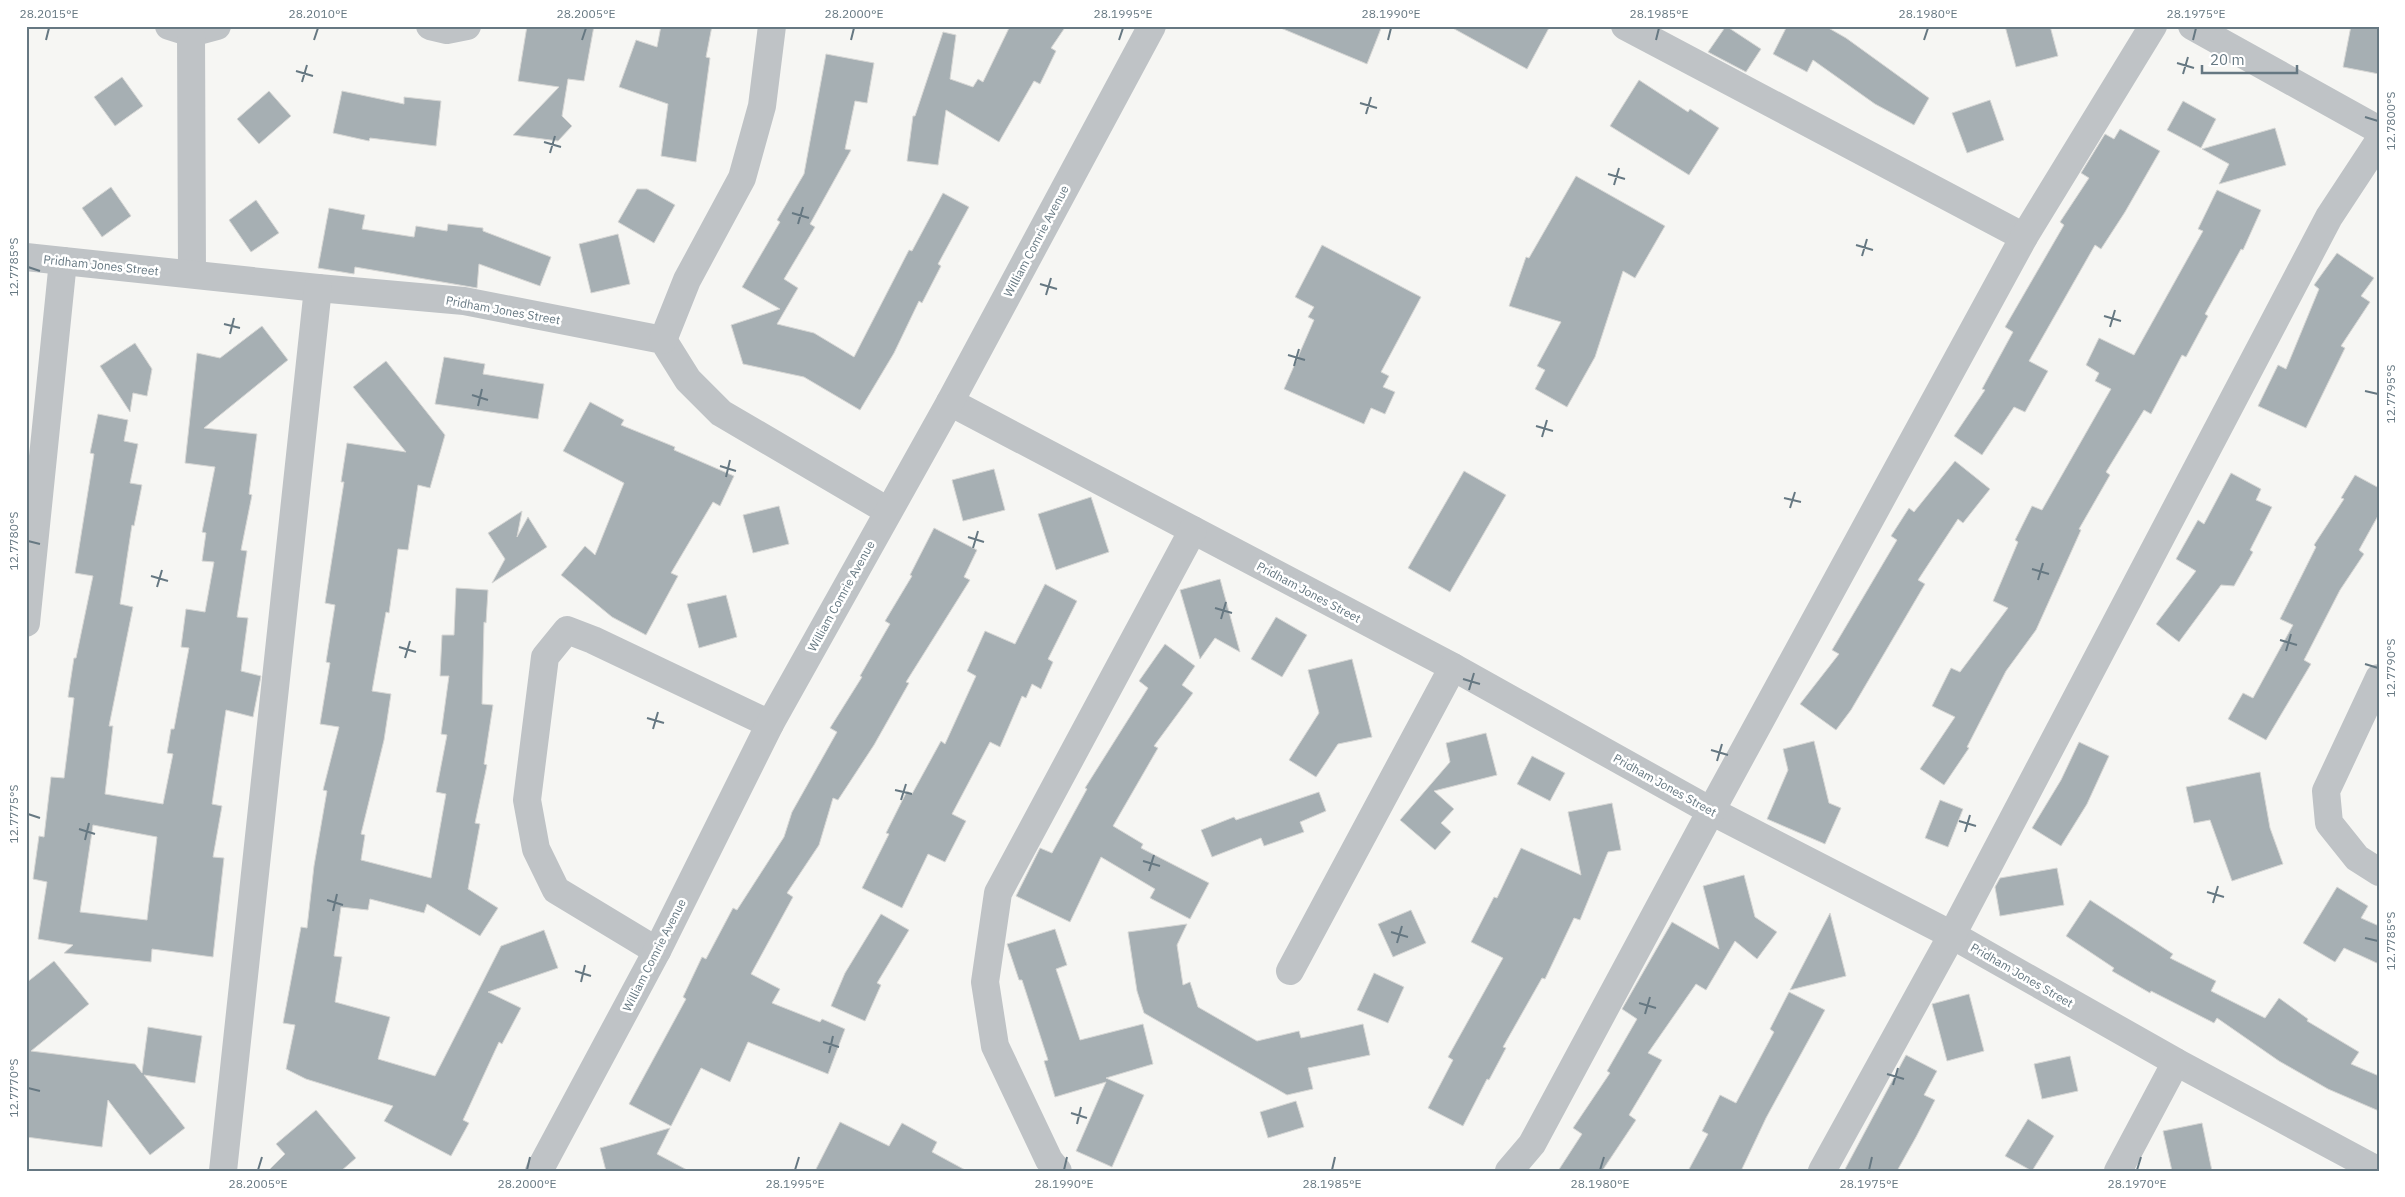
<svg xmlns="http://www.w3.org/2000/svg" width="2405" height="1197" viewBox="0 0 2405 1197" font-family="'IBM Plex Sans',sans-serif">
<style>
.building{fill:#a6afb3;stroke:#d7d7d5;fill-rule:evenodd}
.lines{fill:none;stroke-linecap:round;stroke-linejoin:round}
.street{stroke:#bfc3c6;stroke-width:28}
.ticks{fill:none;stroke:#667882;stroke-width:2}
.labels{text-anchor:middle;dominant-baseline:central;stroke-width:5;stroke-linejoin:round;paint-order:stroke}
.street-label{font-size:12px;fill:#667882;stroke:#fff}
.neatline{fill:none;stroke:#667882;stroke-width:2}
.ticks-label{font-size:12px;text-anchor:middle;fill:#667882}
</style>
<rect width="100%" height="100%" fill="#f6f6f3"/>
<g class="building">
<path d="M527 26H594L584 81 568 79 562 116 572 126 558 141 513 135 559 87 518 81Z"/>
<path d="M661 26H712L706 57 710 58 696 162 661 156 668 104 619 87 636 40 657 47Z"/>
<path d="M1010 26H1066L1051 48 1056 51 1040 84 1034 81 999 142 946 110 938 165 907 161 913 116H915L943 32 956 35 950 79 973 87 978 79 983 82Z"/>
<path d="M1276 26H1382L1367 64Z"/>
<path d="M1449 26H1550L1527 69Z"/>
<path d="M1726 26 1761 49 1746 72 1708 52Z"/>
<path d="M1787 26H1825L1846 38 1929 98 1914 125 1875 104 1813 60 1807 72 1773 54Z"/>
<path d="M2005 26H2050L2058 56 2016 67Z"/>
<path d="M2351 26H2379V74L2343 67Z"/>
<path d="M826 54 874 63 867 103 855 101 845 149 851 150 810 224 815 227 784 279 798 288 777 324 814 333 854 357 909 250 912 251 943 193 969 207 938 264 941 266 922 303 919 301 894 353 860 410 804 377 743 364 731 325 780 309 742 287 780 222 777 220 804 174Z"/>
<path d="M122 77 143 106 115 126 94 97Z"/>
<path d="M1639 80 1688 112 1690 109 1719 128 1689 175 1610 126Z"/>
<path d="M269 91 291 116 259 144 237 119Z"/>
<path d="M342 91 404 104V97L441 101 436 146 370 138 369 141 333 133Z"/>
<path d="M1990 100 2004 140 1967 153 1952 113Z"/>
<path d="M2183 101 2216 119 2201 148 2167 130Z"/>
<path d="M2275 128 2286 165 2219 184 2229 164 2202 149Z"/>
<path d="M2120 129 2160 151 2125 212 2101 249 2095 245 2029 361 2048 371 2025 412 2014 407 1982 455 1954 436 1985 390 1982 389 2013 332 2005 327 2064 225 2060 222 2089 178 2081 173 2105 134 2114 139Z"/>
<path d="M1576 176 1665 226 1635 278 1623 271 1595 357 1567 407 1535 389 1545 370 1537 366 1561 322 1509 306 1526 257 1529 258Z"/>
<path d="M111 187 131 216 102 237 82 208Z"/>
<path d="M637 189H647L675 205 654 243 618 222Z"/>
<path d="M2217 190 2261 210 2243 250 2241 249 2205 314 2208 316 2186 357 2182 355 2151 414 2144 410 2106 472 2110 475 2079 529 2081 530 2036 630 2006 671 1967 747 1969 748 1944 785 1920 769 1955 717 1932 706 1951 668 1960 672 2008 608 1993 601 2018 542 2015 540 2032 506 2042 510 2111 389 2095 381 2099 373 2086 365 2099 338 2134 355 2203 231 2198 229Z"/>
<path d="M256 200 279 233 251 252 229 220Z"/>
<path d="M329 208 365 215 362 229 414 237 416 226 447 231 448 224 483 228V231L551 257 540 286 479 264 477 288 355 267 354 274 318 268Z"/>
<path d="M618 234 630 284 591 293 579 244Z"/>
<path d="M1322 245 1421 297 1381 372 1389 376 1383 387 1395 392 1385 414 1371 408 1364 424 1284 389 1314 320 1308 317 1314 307 1295 297Z"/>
<path d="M2337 253 2374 278 2361 296 2370 302 2341 346 2345 348 2306 428 2258 406 2278 365 2286 369 2319 289 2314 285Z"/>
<path d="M262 326 288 360 204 428 257 434 249 494 252 495 241 550 247 551 237 617 248 618 241 671 261 676 253 717 226 710 212 804 222 806 213 857 224 858 213 957 152 949 151 962 64 953 73 945 38 939 47 882 33 879 39 836 44 837 51 777 64 778 74 698 68 697 74 658H76L93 576 75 573 94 454 90 453 98 414 128 420 124 441 138 444 130 483 142 485 134 526 132 525 120 604 133 607 109 726H113L105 794 163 804 173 754 167 753 171 729H174L189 648 181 647 186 609 205 612 214 562 202 561 206 533 202 532 215 467 185 463 197 353 220 358ZM93 825 157 837 147 920 80 912Z"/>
<path d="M135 343 152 369 147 396 133 393 130 412 100 366Z"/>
<path d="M444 357 485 364 483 374 544 384 538 419 435 404Z"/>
<path d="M386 361 445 435 430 488 418 485 408 550 398 549 389 613 386 612 372 691 391 694 384 740 361 834 365 835 361 860 431 878 446 794 436 792 447 735 441 734 449 676H440L442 635H454L456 588 488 590 486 623 484 622 482 704 493 705 484 764 487 765 475 823 480 824 468 889 498 908 480 936 427 904 424 913 370 899 368 910 341 907 334 956 342 957 335 1002 390 1017 378 1059 435 1076 501 946 544 930 558 968 488 992 521 1008 502 1044 499 1042 463 1120 469 1123 451 1156 384 1121 393 1106 306 1079 286 1069 295 1025 283 1023 301 927 307 928 314 866 327 791 323 790 339 727 320 724 330 663 326 662 335 605 325 603 344 482H341L347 443 406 452 353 387Z"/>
<path d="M590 402 624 420 621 425 675 447 674 450 734 476 720 506 713 502 671 573 678 576 646 635 612 617 561 575 585 546 595 555 624 483 563 451Z"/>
<path d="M1955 461 1990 489 1963 523 1958 519 1918 580 1925 584 1851 710 1836 730 1800 704 1839 654 1832 650 1897 540 1891 536 1909 508 1914 512Z"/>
<path d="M994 469 1005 510 963 521 952 480Z"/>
<path d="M1464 471 1506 495 1450 592 1408 568Z"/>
<path d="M2231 473 2261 489 2256 500 2272 507 2250 550 2253 552 2234 586 2221 585 2179 642 2156 624 2196 571 2176 559 2198 520 2204 524Z"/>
<path d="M2355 475 2379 488V514L2359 550 2364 554 2340 590 2304 660 2311 664 2266 740 2228 719 2243 693 2253 698 2293 625 2280 619 2316 547 2314 545 2344 499 2341 498Z"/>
<path d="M1091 497 1109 552 1056 570 1038 514Z"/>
<path d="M779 506 789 544 753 553 743 515Z"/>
<path d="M522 511 517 537 528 517 547 547 492 583 505 559 488 533Z"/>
<path d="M934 528 977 550 964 577 970 580 906 682 909 683 874 745 838 800 833 798 819 845 787 893 793 897 751 974 780 989 772 1003 820 1022 822 1019 845 1029 828 1074 748 1042 730 1082 701 1068 671 1126 629 1104 686 999 683 997 702 957 706 959 733 908 737 910 784 837 792 812 837 732 830 728 862 677 860 676 890 624 885 621 912 576 910 575Z"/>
<path d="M1220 579 1240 652 1215 638 1200 659 1180 590Z"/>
<path d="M1045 584 1077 601 1048 659 1053 662 1041 689 1032 684 1026 698 1022 696 1000 747 990 742 952 814 966 821 945 862 928 854 902 908 862 888 889 834 886 833 907 791 912 794 941 741 945 744 976 676 967 671 985 631 1015 644Z"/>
<path d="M726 595 737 637 699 648 687 604Z"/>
<path d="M1276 617 1307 635 1282 677 1251 659Z"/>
<path d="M1165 644 1195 666 1182 685 1193 693 1154 746 1158 748 1113 826 1143 844 1141 848 1209 883 1190 919 1150 898 1155 889 1101 857 1070 922 1016 896 1040 848 1052 853 1087 789 1085 788 1148 688 1139 681Z"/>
<path d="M1352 659 1372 737 1338 744 1316 777 1289 760 1319 713 1308 670Z"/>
<path d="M1486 733 1497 775 1434 791 1454 809 1441 823 1451 832 1435 850 1400 820 1450 762 1446 743Z"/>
<path d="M1814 741 1829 803 1841 808 1825 844 1767 819 1788 770 1783 749Z"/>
<path d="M2079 742 2109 756 2087 804 2061 846 2032 828 2061 780Z"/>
<path d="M1532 756 1565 773 1550 801 1517 784Z"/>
<path d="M2260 772 2270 828 2283 864 2232 881 2210 820 2194 823 2186 787Z"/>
<path d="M1319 792 1326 811 1300 822 1304 832 1264 846 1261 838 1212 857 1201 830 1234 817 1236 820Z"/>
<path d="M1940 800 1963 809 1948 847 1925 838Z"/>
<path d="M1612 803 1621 850 1608 852 1580 920 1574 918 1545 979 1542 978 1503 1047 1506 1048 1489 1080 1487 1079 1463 1126 1428 1108 1453 1060 1448 1057 1503 958 1471 942 1494 897 1497 898 1521 848 1581 875 1568 812Z"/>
<path d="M2057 868 2064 905 2000 916 1995 887 2000 878Z"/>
<path d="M1744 875 1755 917 1777 932 1757 959 1735 941 1706 990 1696 984 1648 1053 1662 1060 1629 1115 1636 1120 1602 1171H1558L1582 1134 1573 1128 1610 1073 1607 1071 1637 1019 1622 1009 1672 922 1719 949 1703 886Z"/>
<path d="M2337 887 2368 906 2361 918 2379 926V964L2344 948 2335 962 2303 943Z"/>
<path d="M2090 900 2173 954 2170 958 2216 981 2211 991 2265 1018 2279 998 2308 1019 2307 1021 2359 1052 2351 1064 2379 1076V1111L2328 1089 2279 1061 2217 1018 2214 1023 2151 991 2150 993 2112 971 2114 968 2066 936Z"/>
<path d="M1411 910 1426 943 1393 957 1378 924Z"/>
<path d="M1830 913 1846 976 1790 990Z"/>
<path d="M881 914 909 930 877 983 881 985 865 1021 831 1006 845 973Z"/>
<path d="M1187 924 1177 945 1183 985 1190 982 1198 1007 1257 1041 1299 1031 1301 1038 1363 1024 1370 1055 1308 1068 1313 1089 1287 1095 1144 1013 1137 991 1128 932Z"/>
<path d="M1055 929 1067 965 1056 969 1080 1040 1143 1024 1153 1064 1106 1078 1144 1095 1112 1167 1076 1151 1106 1082 1055 1097 1044 1061 1048 1060 1022 980H1019L1007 944Z"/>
<path d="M54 961 89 1004 31 1051 135 1064 142 1073 148 1027 202 1036 195 1083 144 1075 185 1128 150 1155 108 1100 102 1147 26 1137V983Z"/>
<path d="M1374 973 1404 987 1388 1023 1357 1010Z"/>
<path d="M1789 992 1825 1010 1766 1118 1741 1171H1688L1708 1134 1702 1131 1720 1095 1736 1103 1774 1032 1770 1029Z"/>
<path d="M1969 994 1984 1051 1947 1061 1932 1004Z"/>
<path d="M1906 1055 1937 1071 1924 1095 1935 1100 1916 1137 1897 1171H1844Z"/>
<path d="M2070 1056 2078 1091 2042 1099 2034 1064Z"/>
<path d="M1296 1101 1304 1127 1268 1138 1260 1112Z"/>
<path d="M316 1110 356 1158 341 1171H268L285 1154 276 1144Z"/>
<path d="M2028 1119 2054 1136 2032 1171 2005 1156Z"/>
<path d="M840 1122 889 1146 902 1123 937 1142 932 1152 967 1171H815Z"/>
<path d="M2202 1123 2212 1171H2172L2163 1131Z"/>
<path d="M670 1128 657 1154 689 1171H606L600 1148Z"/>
</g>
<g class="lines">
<g class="street">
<path d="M169 26 191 33 217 26"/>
<path d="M430 26 447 30 467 26"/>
<path d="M1625 26 2024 237"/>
<path d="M2192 26 2379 130"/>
<path d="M191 33 192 274"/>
<path d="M26 257 318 288 464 301 663 340 688 380 721 413 888 511"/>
<path d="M663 340 687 280 742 178 762 106 772 26"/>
<path d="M950 402 1453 667 1711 811 1952 935 2176 1062 2379 1171"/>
<path d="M26 623 63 261"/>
<path d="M2379 678 2326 791 2329 823 2357 858 2379 872"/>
<path d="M657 951 556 890 536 849 527 800 545 657 567 630 593 640 770 724"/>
<path d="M1290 971 1453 667"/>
<path d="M223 1171 318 288"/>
<path d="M539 1171 657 951 770 724 950 402 1152 26"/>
<path d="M1058 1171 1049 1160 995 1046 985 982 998 893 1193 530"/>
<path d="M1509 1171 1532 1144 1711 811 2024 237 2153 26"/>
<path d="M1822 1171 1952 935 2329 217 2379 141"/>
<path d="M2118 1171 2176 1062"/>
</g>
</g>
<path class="ticks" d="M46 40 49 28M314 40 318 28M582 40 586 28M851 40 854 28M1119 40 1123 28M1388 40 1391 28M1656 40 1659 28M1924 40 1928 28M2193 40 2196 28M2177 63 2194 68M296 71 313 76M2183 74 2188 57M302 82 307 65M1360 103 1377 108M1366 114 1371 97M2365 117 2378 121M544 142 561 147M550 153 555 136M1608 174 1625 179M1614 185 1619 168M792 213 809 218M798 224 803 207M1856 245 1873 250M1862 256 1867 239M28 267 40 271M1040 284 1057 289M1046 295 1051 278M2104 316 2121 321M224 324 240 328M2110 327 2115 310M230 334 234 318M1288 355 1305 360M1294 366 1299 349M2365 391 2378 394M472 395 488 400M478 406 482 389M1536 426 1553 431M1542 437 1547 420M720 466 736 471M726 477 730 460M1784 498 1801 502M1790 508 1795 492M968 537 984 542M28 541 40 544M973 548 978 531M2032 569 2049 574M151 576 168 581M2038 580 2043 563M157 587 162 570M1215 608 1232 613M1221 619 1226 602M2280 640 2297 645M399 647 416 652M2286 651 2291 634M405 658 410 641M2365 664 2378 668M1463 679 1480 684M1469 690 1474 673M647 718 664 723M653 729 658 712M1711 750 1728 755M1717 761 1722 744M895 790 912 794M901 800 906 784M28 814 40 818M1959 821 1976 826M79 829 95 834M1965 832 1970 815M85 840 89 823M1143 861 1160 866M1149 871 1154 855M2207 892 2224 897M327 900 343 905M2213 903 2218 886M333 911 337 894M1391 932 1408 937M2365 938 2378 941M1397 943 1402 926M575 971 591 976M581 982 585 965M1639 1003 1656 1008M1645 1014 1650 997M823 1042 839 1047M829 1053 833 1036M1887 1074 1904 1079M1893 1085 1898 1068M28 1088 40 1091M1071 1113 1087 1118M1077 1124 1081 1107M258 1170 262 1157M527 1170 530 1157M795 1170 799 1157M1064 1170 1067 1157M1332 1170 1335 1157M1600 1170 1604 1157M1869 1170 1872 1157M2137 1170 2141 1157"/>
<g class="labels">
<g class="street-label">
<text transform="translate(1036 241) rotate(-62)">William Comrie Avenue</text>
<text transform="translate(101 265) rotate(6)">Pridham Jones Street</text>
<text transform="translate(503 310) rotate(10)">Pridham Jones Street</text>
<text transform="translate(1309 592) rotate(28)">Pridham Jones Street</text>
<text transform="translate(841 596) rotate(-61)">William Comrie Avenue</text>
<text transform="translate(1665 785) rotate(29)">Pridham Jones Street</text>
<text transform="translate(654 955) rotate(-63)">William Comrie Avenue</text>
<text transform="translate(2022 975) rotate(30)">Pridham Jones Street</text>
</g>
</g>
<rect width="2405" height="1197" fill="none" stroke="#ffffff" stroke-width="55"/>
<path d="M2202 65v8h95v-8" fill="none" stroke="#667882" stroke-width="2.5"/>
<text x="2210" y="65" font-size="15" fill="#667882" stroke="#ffffff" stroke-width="4" paint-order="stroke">20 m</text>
<rect x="28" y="28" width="2350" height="1142" class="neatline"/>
<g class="ticks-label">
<text x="49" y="18">28.2015°E</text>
<text x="318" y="18">28.2010°E</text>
<text x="586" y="18">28.2005°E</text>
<text x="854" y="18">28.2000°E</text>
<text x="1123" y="18">28.1995°E</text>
<text x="1391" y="18">28.1990°E</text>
<text x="1659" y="18">28.1985°E</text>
<text x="1928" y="18">28.1980°E</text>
<text x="2196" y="18">28.1975°E</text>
<text transform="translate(2391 121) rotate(-90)" y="4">12.7800°S</text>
<text transform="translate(14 267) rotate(-90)" y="4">12.7785°S</text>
<text transform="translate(2391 394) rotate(-90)" y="4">12.7795°S</text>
<text transform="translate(14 541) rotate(-90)" y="4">12.7780°S</text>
<text transform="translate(2391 668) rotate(-90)" y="4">12.7790°S</text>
<text transform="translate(14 814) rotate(-90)" y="4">12.7775°S</text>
<text transform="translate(2391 941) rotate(-90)" y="4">12.7785°S</text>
<text transform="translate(14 1088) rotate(-90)" y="4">12.7770°S</text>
<text x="258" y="1188">28.2005°E</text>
<text x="527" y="1188">28.2000°E</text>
<text x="795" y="1188">28.1995°E</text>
<text x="1064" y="1188">28.1990°E</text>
<text x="1332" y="1188">28.1985°E</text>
<text x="1600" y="1188">28.1980°E</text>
<text x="1869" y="1188">28.1975°E</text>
<text x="2137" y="1188">28.1970°E</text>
</g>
</svg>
